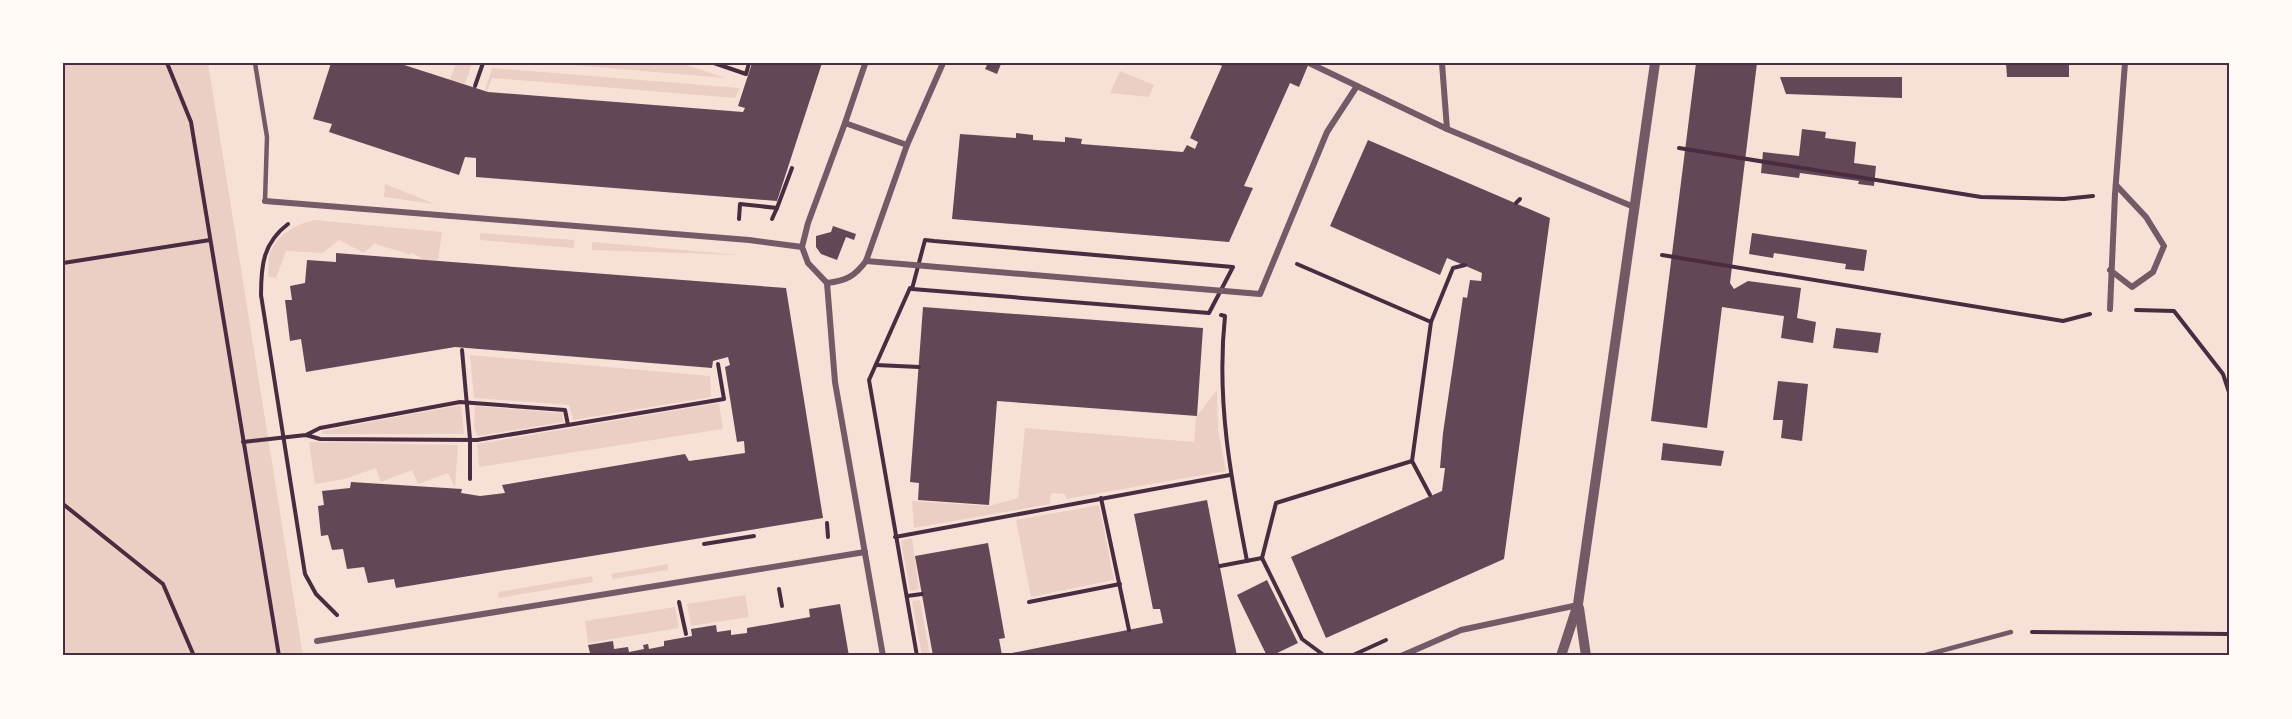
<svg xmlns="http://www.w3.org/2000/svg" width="2292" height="719" viewBox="0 0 2292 719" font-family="'Work Sans',sans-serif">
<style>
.green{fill:#ebcfc5}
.building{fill:#644757}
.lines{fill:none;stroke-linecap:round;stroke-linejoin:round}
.path{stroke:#4a2c40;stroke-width:4}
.service{stroke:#755966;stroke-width:4.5}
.minor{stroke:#755966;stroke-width:6}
.tertiary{stroke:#755966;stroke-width:10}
.neatline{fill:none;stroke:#4a2c40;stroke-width:2}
</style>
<rect width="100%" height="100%" fill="#f7e1d7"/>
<g class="green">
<path d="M63 63H208L303 656H63Z"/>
<path d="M456 63H472L465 84 450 80Z"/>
<path d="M549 63H681L725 78Z"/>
<path d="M492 68 740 88 735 98 492 78 487 91 485 90Z"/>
<path d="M1120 71 1154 85 1149 97 1110 93Z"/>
<path d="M385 184 435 204 384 197Z"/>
<path d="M315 220 442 232 438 260H425L412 253 409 255C398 249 386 249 375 243L364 253 339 240 323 253 286 251 276 278 268 277C269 269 268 260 270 253 276 235 298 223 315 220Z"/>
<path d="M480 233 574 240V248L480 240Z"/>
<path d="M592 242 740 255 592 250Z"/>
<path d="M470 355 710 376 711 397 573 420 569 405 474 398Z"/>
<path d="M1217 390 1218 429 1226 471 1066 499 1065 494 1051 493 1050 504 914 528 912 501 989 506 1018 498 1025 428 1194 442 1196 417Z"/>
<path d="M719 403 723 429 479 467 477 444Z"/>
<path d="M461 405 464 434H322V431Z"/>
<path d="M475 406 562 413 564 422 477 436 474 427Z"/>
<path d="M309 442 458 445 455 488 448 473 418 484 412 470 381 482 376 468 345 479 315 484Z"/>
<path d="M1099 505 1114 580 1031 597 1016 520Z"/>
<path d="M912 538 919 589 910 591 901 541Z"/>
<path d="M668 564V570L613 579 611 574Z"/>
<path d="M592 576 593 582 499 598 498 592Z"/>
<path d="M745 595 749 617 691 626 687 604Z"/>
<path d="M920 600 930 656H922L912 601Z"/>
<path d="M675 607 679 628 588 643 585 621Z"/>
</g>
<g class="building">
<path d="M331 63H398L488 92 743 112 745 108 738 106 752 63H822L777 201 476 177V158L465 157 459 175 329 132 332 124 313 119Z"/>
<path d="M988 63 1001 64 997 74 985 69Z"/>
<path d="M1216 63H1309L1299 87 1290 83 1244 186 1253 188 1229 242 952 219 960 134 1016 138V133L1033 135V140L1065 142V137L1082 139 1081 144 1183 152 1187 145 1195 149 1198 142 1190 138 1222 66Z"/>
<path d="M1696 63H1757L1730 283 1734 289 1748 281 1801 288 1797 318 1816 322 1813 343 1781 338 1784 316 1722 307 1707 428 1651 421Z"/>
<path d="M2006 63H2069V77H2007Z"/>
<path d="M1780 77H1902V98L1786 94Z"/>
<path d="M1802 129 1826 132 1825 138 1856 142 1854 163 1876 166 1874 186 1858 184 1859 181 1800 173 1799 178 1761 173 1763 152 1799 156Z"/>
<path d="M1368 140 1550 218 1504 559 1326 638 1291 557 1442 491 1445 468H1440L1443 433 1463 297 1467 298 1470 280 1481 281 1482 273 1447 258 1440 275 1330 226Z"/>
<path d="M833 226 856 234 854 240 846 237 837 260 821 254 816 247V236L831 232Z"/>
<path d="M1752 233 1867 250 1864 271 1845 269 1846 264 1774 253 1773 258 1749 254Z"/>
<path d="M336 253 786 288 823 518 396 588 394 579 368 583 364 567 347 569 343 549 332 550 328 535 321 536 318 506 324 505 322 491 350 488 351 482 462 489 461 493 480 496 505 493 502 485 685 454 689 461 745 453 744 441 737 442 725 367 730 365 728 357 713 361 712 368 455 347 306 372 301 339 290 341 285 300H292L290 286 305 283 307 260 336 262Z"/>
<path d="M923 307 1203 328 1197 416 997 401 989 505 918 500 919 483 910 482Z"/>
<path d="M1836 328 1881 333 1878 353 1833 348Z"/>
<path d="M1778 381 1808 384 1802 441 1781 438 1783 420H1773Z"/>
<path d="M1663 443 1724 451 1721 466 1661 460Z"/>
<path d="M1207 500 1237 656H933L915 556 988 543 1005 638 999 639 1002 655 1163 623 1160 609H1153L1134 514Z"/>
<path d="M1267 580 1298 643 1271 656H1267L1237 595Z"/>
<path d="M840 604 849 656H582L590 653 588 645 613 641 614 649 628 647 629 652 644 649 643 645 648 644 649 649 664 646V641L692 636 691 629 716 625 717 632 731 630V635L747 633V628L810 617 809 609Z"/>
</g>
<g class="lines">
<g class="path">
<path d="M167 63 191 122 279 656"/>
<path d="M714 63 746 74 749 63"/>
<path d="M475 86 483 63"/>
<path d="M1679 148 1981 197 2064 199 2093 196"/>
<path d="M1516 203 1520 199"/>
<path d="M739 219 740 204 777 208 792 168"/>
<path d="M772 219 777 208"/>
<path d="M288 224C263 243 261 265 261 295L305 574 316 594 337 615"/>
<path d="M925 240 934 241 1233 267 1209 313 912 289Z"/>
<path d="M1662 255 2063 321 2090 314"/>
<path d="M63 263 210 240"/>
<path d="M1297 264 1431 322"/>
<path d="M910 288 869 380 917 656"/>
<path d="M2136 310 2174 311 2223 374 2229 392"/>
<path d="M1221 315 1225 316C1216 400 1231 479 1247 561"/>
<path d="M462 350 470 439V479"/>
<path d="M876 365 919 367"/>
<path d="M568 425 724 399 718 364"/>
<path d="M243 442 306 435 320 439 477 440 568 425 565 410 460 402 320 428 306 435"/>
<path d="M1430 495 1412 461 1431 322 1453 268 1465 265"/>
<path d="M1101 498 1129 630"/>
<path d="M63 504 163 584 194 656"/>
<path d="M827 523 828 537"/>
<path d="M895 537 1230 475"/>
<path d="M704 544 754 536"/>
<path d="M1262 558 1276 503 1412 461"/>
<path d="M1220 566 1262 558 1302 639 1325 656"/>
<path d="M779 589 782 606"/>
<path d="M907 596 922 594"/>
<path d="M679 602 686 634"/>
<path d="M1029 602 1120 584"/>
<path d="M2032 632 2229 634"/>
<path d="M1351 656 1386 640"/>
</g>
<g class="service">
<path d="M255 63 267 137 265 201"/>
<path d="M1922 656 2011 632"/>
</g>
<g class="minor">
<path d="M1309 63 1447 129 1634 207"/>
<path d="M1442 63 1447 129"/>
<path d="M845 123 865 64"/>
<path d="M265 201 749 240 802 247 808 263 827 283 835 382 883 656"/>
<path d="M802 247 808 223 845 123 907 145"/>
<path d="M866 261 1260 294 1327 132 1357 86"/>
<path d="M2110 270 2132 287 2153 272 2164 246 2146 217 2116 185"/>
<path d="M827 283C846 281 855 276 866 261L907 145 943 63"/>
<path d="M2110 309 2115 194 2125 63"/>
<path d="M317 641 865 552"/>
<path d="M1401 656 1461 630 1578 605"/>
</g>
<g class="tertiary">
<path d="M1579 608 1586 656"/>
<path d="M1561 656 1578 604 1655 63"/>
</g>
</g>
<rect width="2292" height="719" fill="none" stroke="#fffaf5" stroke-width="129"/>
<rect x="64" y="64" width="2164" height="590" class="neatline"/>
</svg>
